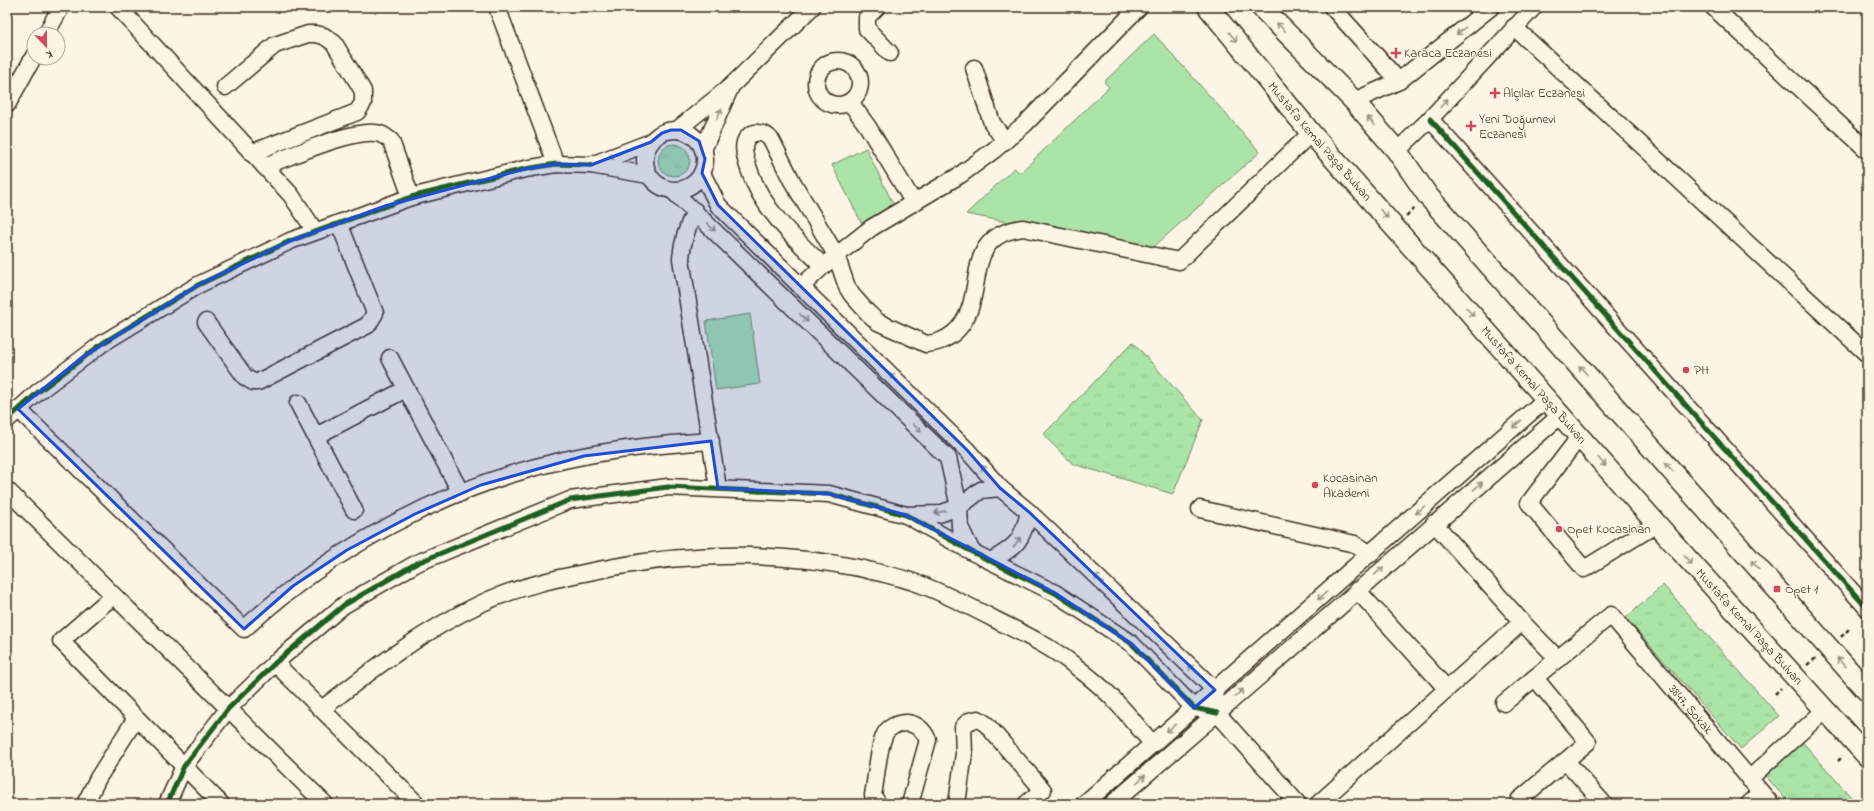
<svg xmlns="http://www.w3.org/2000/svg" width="1874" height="811" viewBox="0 0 1874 811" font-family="'Indie Flower',sans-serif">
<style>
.grass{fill:url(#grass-tufts);stroke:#738763}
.park{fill:#abe4a8;stroke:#738763}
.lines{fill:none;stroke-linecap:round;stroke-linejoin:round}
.minor-casing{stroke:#3b2a1e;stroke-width:19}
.major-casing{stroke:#3b2a1e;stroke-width:23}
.path{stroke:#3b2a1e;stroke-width:2.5;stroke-dasharray:4 3;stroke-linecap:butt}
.minor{stroke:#fcf5e5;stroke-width:16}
.major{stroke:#fcf5e5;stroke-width:20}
.cycleway-casing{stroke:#fcf5e5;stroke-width:8}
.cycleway{stroke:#1b5e20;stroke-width:5}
.oneway{stroke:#9c9082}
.marked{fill:#1d4ed8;fill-opacity:0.2;stroke:#1d4ed8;stroke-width:3;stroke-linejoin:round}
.poi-dot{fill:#d1495b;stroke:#fcf5e5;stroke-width:1.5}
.labels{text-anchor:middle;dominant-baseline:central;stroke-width:3;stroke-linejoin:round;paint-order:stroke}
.poi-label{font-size:13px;fill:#3b2a1e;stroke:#fcf5e5;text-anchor:start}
.street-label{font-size:13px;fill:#3b2a1e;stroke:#fcf5e5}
</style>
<defs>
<pattern id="grass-tufts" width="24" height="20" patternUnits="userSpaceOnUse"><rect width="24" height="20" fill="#abe4a8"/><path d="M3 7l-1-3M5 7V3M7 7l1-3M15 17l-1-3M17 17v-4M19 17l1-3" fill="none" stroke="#94c490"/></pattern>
</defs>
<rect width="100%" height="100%" fill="#fcf5e5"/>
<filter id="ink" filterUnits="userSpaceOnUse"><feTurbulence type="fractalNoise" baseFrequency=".025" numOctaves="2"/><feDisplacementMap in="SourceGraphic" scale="8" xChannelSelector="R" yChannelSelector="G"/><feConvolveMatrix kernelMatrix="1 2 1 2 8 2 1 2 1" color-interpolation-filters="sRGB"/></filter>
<g filter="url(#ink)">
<g class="grass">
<circle cx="674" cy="160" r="16"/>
<path d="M1133 342 1203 420 1173 494 1073 464 1043 435Z"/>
<path d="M1663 585 1779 716 1741 749 1626 618Z"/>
<path d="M1799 738 1857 804H1790L1761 771Z"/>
</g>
<g class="park">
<path d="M1154 34 1260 152 1150 250 966 214 1014 168 1020 173 1109 87 1104 82Z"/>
<path d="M866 148 895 208 862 224 832 165Z"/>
<path d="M750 314 760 384 716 390 706 321Z"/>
</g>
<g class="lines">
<defs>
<g id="minor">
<path d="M118 7 291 195 315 231"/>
<path d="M497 7 556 164"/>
<path d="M877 7 867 17V29L890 53"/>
<path d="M1332 7 1399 81"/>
<path d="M1713 7 1867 150"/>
<path d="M1514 27 1867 354"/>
<path d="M46 34 61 7"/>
<circle cx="838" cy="83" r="22"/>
<path d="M974 68 992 123 1005 141"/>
<path d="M731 86 812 7"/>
<path d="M225 87 275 45 308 34H316L324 36 334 43 363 91V103L357 112 251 153"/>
<path d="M1354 101 1399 81 1491 7"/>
<path d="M850 102 868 127 914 203"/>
<path d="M7 105 34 56"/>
<path d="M1430 119 1867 608"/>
<circle cx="675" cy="160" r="30"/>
<path d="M677 130 731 86 703 150"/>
<path d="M1397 151 1430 119 1534 7"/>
<path d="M264 166C290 157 350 130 375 133 382 133 386 137 391 141L411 197"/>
<path d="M702 173 718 205 967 450 1000 488 1029 512 1215 690 1217 713 1298 804"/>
<path d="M648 175 591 165 651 142"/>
<path d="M673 191 948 458 959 507 960 527 972 552"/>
<path d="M695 211C687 227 682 241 681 259L718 488"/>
<path d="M823 266C795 239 763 210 750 172 747 164 742 150 745 142 750 129 765 131 772 141L792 181 836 255 847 287 852 295 868 313 878 322 926 344C938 343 945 340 954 333 992 299 956 237 1023 228L1179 261 1311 133"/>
<path d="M801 287 823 266 871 228 960 175 994 150 1025 124 1139 7"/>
<path d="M206 322 245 377 253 382H258L368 325 375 313 339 223"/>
<path d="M390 358 461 493"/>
<path d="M298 403 354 510"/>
<path d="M18 409 244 629C332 548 447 486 564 460 613 449 662 444 711 441"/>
<path d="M7 420 38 392 103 343 198 285 290 241 411 197 525 169 556 164 591 165"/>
<path d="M316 436 406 389"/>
<path d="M1580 436 1529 503 1584 569 1657 524"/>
<path d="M7 490 325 804"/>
<path d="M1200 509 1346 542 1355 544 1371 554"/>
<path d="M906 515 939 514 959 507 981 490 1000 488"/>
<path d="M1434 523 1522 622 1558 659"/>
<path d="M991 561C1017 546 1022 541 1029 512"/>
<path d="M1357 590 1447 689"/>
<path d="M113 596 61 641 221 804"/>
<path d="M275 663 417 804"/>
<path id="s1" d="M1504 703 1611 615 1771 804"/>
<path d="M322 709C371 670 423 631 480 604 523 584 568 576 614 567 696 552 778 552 859 568 880 573 902 577 922 585 948 595 973 608 998 621 1024 634 1051 647 1074 665 1088 676 1104 688 1116 702 1129 715 1140 730 1153 744"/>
<path d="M1566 761 1604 804"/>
<path d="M1749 779 1825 710"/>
<path d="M85 804 98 778 136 718"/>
<path d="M167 804 184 766 228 709 275 663 344 605 417 563 570 500 668 487 829 494 906 515 972 552 1055 593 1132 644 1194 708 1217 713"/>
<path d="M878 804 873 795C876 780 878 750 884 736 887 727 898 723 907 723 917 724 924 731 928 740L910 804"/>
<path d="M957 804 964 753 963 727 969 721 978 719 986 724 1043 790 1026 804"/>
<path d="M1084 804 1546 399"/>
<path d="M1112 804 1561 415"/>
<path d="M1318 804 1522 622"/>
<path d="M1518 804 1519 800 1588 742 1535 678"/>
<path d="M1749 804 1761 793"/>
</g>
<g id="major">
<path id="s2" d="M1208 7 1311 133 1685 556 1867 756"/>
<path d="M1261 7 1354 101 1397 151 1428 196 1867 691"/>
</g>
</defs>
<use href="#minor" class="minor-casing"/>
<use href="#major" class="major-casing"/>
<g class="path">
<path d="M1406 216 1416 207"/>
<path d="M1841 637 1849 629"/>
<path d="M1807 665 1816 658"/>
<path d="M1775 694 1781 688"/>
<path d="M1838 761 1843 756"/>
</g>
<use href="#minor" class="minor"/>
<use href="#major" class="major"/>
<defs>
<g id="cycleway">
<path d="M1430 119 1867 608"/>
<path d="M7 420 38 392 103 343 198 285 290 241 411 197 525 169 556 164 591 165"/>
<path d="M167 804 184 766 228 709 275 663 344 605 417 563 570 500 668 487 829 494 906 515 972 552 1055 593 1132 644 1194 708 1217 713"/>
</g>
</defs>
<use href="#cycleway" class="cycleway-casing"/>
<use href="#cycleway" class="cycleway"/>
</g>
<defs><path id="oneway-shaft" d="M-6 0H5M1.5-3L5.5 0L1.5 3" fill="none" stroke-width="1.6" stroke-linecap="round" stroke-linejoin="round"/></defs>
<g class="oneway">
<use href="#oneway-shaft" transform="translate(1281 27) rotate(-135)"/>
<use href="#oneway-shaft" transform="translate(1461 31) rotate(141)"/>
<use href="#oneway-shaft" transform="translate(1233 37) rotate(51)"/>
<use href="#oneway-shaft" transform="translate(1444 103) rotate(-49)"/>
<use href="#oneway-shaft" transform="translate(719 114) rotate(-67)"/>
<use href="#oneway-shaft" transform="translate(1371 121) rotate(-131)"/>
<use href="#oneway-shaft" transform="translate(614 156) rotate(159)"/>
<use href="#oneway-shaft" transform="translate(1384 214) rotate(48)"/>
<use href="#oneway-shaft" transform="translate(711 227) rotate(44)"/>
<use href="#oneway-shaft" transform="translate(1470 312) rotate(49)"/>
<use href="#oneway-shaft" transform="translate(804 318) rotate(44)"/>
<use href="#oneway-shaft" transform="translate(1583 370) rotate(-132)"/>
<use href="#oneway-shaft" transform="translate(894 378) rotate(-136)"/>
<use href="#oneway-shaft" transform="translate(1517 424) rotate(139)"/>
<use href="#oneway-shaft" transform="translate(917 428) rotate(44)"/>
<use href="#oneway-shaft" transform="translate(1602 462) rotate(49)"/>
<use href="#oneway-shaft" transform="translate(1669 467) rotate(-132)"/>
<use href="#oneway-shaft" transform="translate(985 470) rotate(-131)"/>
<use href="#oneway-shaft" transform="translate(1478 486) rotate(-41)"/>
<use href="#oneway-shaft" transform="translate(1420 510) rotate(139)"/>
<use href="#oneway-shaft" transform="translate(940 512) rotate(167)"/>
<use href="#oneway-shaft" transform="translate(1017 542) rotate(-56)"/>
<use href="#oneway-shaft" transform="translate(1688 560) rotate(48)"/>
<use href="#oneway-shaft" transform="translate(1755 565) rotate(-132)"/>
<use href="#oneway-shaft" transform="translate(1379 571) rotate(-41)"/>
<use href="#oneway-shaft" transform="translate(1099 579) rotate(-136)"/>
<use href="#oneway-shaft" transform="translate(1322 596) rotate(139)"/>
<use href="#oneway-shaft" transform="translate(1841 662) rotate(-131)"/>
<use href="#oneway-shaft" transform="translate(1193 669) rotate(-136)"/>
<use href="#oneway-shaft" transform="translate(1239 693) rotate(-41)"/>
<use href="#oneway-shaft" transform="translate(1171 728) rotate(139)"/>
<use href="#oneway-shaft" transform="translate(1141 779) rotate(-41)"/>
</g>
</g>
<path class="marked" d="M671 130H681L699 141 705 159 702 173 718 205 967 450 1000 488 1029 512 1215 690 1194 708 1132 644 1055 593 906 515 829 494 718 488 711 441 584 456 481 485 415 514 347 550 293 586 244 629 18 409 84 356 198 285 290 241 385 206 525 169 556 164 591 165 651 142 662 133Z"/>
<g class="poi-dot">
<path d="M1394 47h4v4h4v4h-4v4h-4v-4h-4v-4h4z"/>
<path d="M1493 87h4v4h4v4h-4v4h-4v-4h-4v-4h4z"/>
<path d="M1469 120h4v4h4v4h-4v4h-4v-4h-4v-4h4z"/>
<circle cx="1686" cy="370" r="4"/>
<circle cx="1315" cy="485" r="4"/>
<circle cx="1559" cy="529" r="4"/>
<rect x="1773" y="585" width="8" height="8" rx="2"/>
</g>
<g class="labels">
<g class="poi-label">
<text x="1404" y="53">Karaca Eczanesi</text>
<text x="1503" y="93">Alçılar Eczanesi</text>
<text x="1479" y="119">Yeni Doğumevi<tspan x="1479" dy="15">Eczanesi</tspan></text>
<text x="1694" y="370">Ptt</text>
<text x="1323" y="478">Kocasinan<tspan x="1323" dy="15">Akademi</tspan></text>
<text x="1567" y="529">Opet Kocasinan</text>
<text x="1785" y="589">Opet 1</text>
</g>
<g class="street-label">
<text stroke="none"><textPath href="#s2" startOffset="175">Mustafa Kemal Paşa Bulvarı</textPath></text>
<text stroke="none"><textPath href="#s2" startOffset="499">Mustafa Kemal Paşa Bulvarı</textPath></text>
<text stroke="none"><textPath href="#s2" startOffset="823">Mustafa Kemal Paşa Bulvarı</textPath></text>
<text stroke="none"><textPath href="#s1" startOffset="262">3847. Sokak</textPath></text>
</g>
</g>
<rect width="1874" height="811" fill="none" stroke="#fcf5e5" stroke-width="24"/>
<rect x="12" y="12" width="1850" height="787" fill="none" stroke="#3b2a1e" stroke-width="1.5" filter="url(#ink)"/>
<g transform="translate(46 46) rotate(158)"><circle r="19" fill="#fcf5e5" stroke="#afa495"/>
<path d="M0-3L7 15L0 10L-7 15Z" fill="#d1495b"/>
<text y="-6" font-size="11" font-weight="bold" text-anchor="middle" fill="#3b2a1e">K</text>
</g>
</svg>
